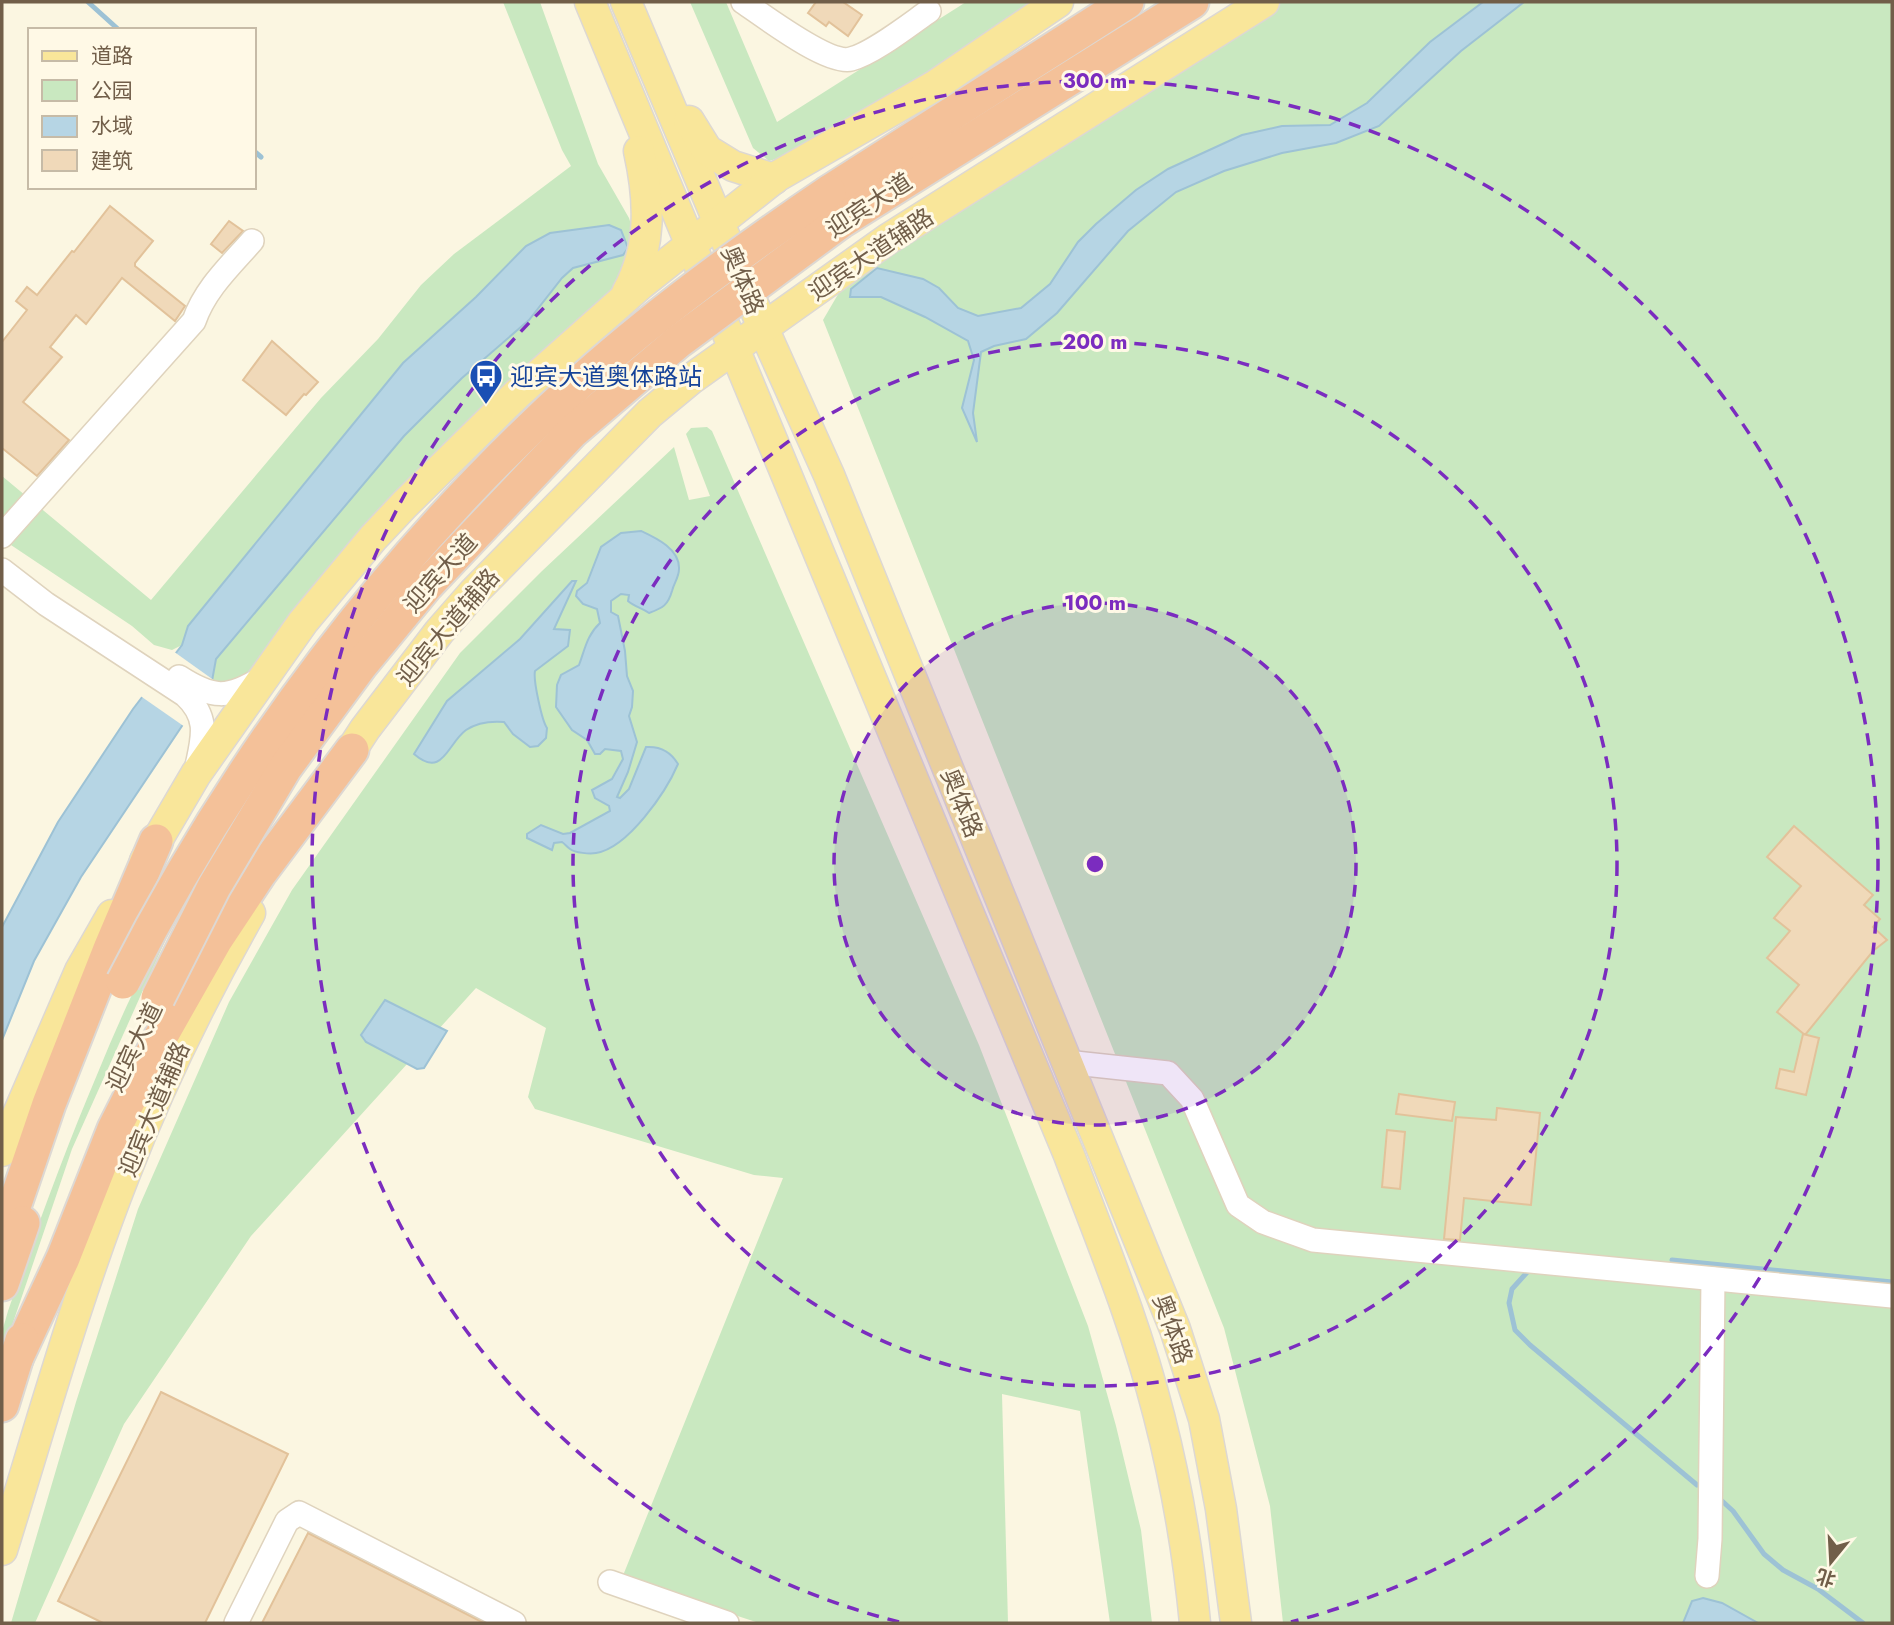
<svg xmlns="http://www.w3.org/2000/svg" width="1894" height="1625" viewBox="0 0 1894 1625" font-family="Jost,'Noto Sans SC',sans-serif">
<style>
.green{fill:#c9e8c0}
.water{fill:#b6d5e4;stroke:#9dc2d5;stroke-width:2}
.pier{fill:#fbf6e1}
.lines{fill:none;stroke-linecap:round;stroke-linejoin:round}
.stream{stroke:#9dc2d5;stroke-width:5}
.building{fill:#f0d9b9;stroke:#e2c29a;stroke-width:2}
.minor-casing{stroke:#dfd3bd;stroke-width:26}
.major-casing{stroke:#ddd8d3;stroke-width:33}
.highway-casing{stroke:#ddd8d3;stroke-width:37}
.minor{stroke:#fff;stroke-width:23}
.major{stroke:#f9e69a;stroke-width:30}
.highway{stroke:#f4c199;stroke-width:33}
.highway-bridge-casing{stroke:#ddd8d3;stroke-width:37;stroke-linecap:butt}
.highway-bridge{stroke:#f4c199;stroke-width:33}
.ring{fill:none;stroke:#7b2cbf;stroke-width:3.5;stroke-dasharray:12 9}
.labels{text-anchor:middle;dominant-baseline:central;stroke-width:6;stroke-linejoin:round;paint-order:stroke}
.street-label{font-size:24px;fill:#715e49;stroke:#fff9e6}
.transit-label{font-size:24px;fill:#164399;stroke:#fff9e6;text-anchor:start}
.centre{fill:#7b2cbf;stroke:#fff9e6;stroke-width:3.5}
.ring-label{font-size:21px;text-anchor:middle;font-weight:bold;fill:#7b2cbf;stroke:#fff9e6;stroke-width:6;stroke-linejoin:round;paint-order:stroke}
</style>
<rect width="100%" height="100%" fill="#fbf6e1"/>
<g class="green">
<path d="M503 2H540L598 164 629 218 634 234 613 306 436 472 249 701 212 681 216 659 404 436 462 378 529 320 562 278 573 268 623 255 609 225 550 233 526 246 476 297 403 363 188 626 182 645 172 650 154 645 132 626 2 539V476L151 600 321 398 378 339 421 285 454 254 571 166 562 150Z"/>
<path d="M690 2H726L777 122 966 2H1042L790 155 769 161 753 148Z"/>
<path d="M1253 2H1892V1623H1283L1270 1506 1224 1328 823 320 868 243Z"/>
<path d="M707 427 712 431 979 1045 1088 1326 1116 1426 1141 1530 1152 1623H1110L1080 1411 1002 1394 1008 1623H759L622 1578 783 1178 754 1175 535 1109 528 1097 546 1028 476 988 251 1236 124 1424 35 1623H11L76 1402 138 1209 229 1002 292 890 460 653 542 571 674 447 689 500 710 496 686 434 691 428Z"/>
<path d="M178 912 72 1149 2 1355V1332L8 1311C36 1230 65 1150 99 1070 121 1016 146 961 178 912Z"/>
</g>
<g class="water">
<path d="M1483 2H1524L1461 51 1379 126 1336 143 1282 153 1224 171 1176 192 1128 231 1057 313 1026 339 994 346 981 352 973 413 977 442 962 408 974 360 968 341 925 317 881 297H850L851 289 877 268 923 279 939 288 958 308 978 316 1021 308 1050 284 1078 242 1096 224 1136 190 1168 169 1242 135 1282 126 1330 125 1367 103 1430 42Z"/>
<path d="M609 225 621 230 628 248 623 255 573 268 562 278 529 320 462 378 404 436 216 659 212 681 81 877 34 961 2 1040V927L58 822 133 709 182 645 188 626 403 363 476 297 526 246 550 233Z"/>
<path d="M641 531C656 538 680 549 679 569 679 577 674 583 672 591 668 605 663 608 649 613 642 608 635 607 628 601L629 595 621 594 611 601V612L618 616 625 651 627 676 633 691 632 707 629 716 637 742 628 772 617 797 620 798 629 789 646 747C660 746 671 752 678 764 666 792 628 848 596 853 590 854 575 853 570 849 567 847 565 844 562 842L554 843 552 850 527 838V834L541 825 563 834 570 833 610 811 609 806 595 798 592 790 612 779 623 759 621 751 605 749 600 754H595L587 740 572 730 556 707 557 685 561 675 579 665C585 649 587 635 600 623L597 609 583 604 576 596 577 591 587 583 601 547 621 533Z"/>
<path d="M572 581H576L554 629 570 630 568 646 535 671C533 680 542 721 547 728L546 738 538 746 530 747 513 734 504 722C491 721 478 722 466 730 447 744 443 779 414 754L447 701 520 639Z"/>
<path d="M385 1000 447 1031 424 1068 417 1069 366 1042 361 1035Z"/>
<path d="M1703 1598 1722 1603 1758 1623H1683L1692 1601Z"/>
</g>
<path class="pier" d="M173 651 215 681 185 727 139 695Z"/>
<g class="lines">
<g class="stream">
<path d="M88 2 119 30"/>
<path d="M254 151 261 157"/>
<path d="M1672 1260 1892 1282"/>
<path d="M1530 1269 1512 1289 1509 1303 1515 1330 1530 1345 1697 1485"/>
<path d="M1721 1500 1733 1511 1764 1554 1783 1570 1818 1589 1863 1623"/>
</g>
</g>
<g class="building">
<path d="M816 2H843L862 15 848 36 829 22 826 26 808 13Z"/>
<path d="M110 206 153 241 135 263V266L185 306 175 321 122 278 86 324 76 315 50 347 62 357 23 402 69 440 37 476 2 448V342L27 310 16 301 27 287 37 295 72 251 74 252Z"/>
<path d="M229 221 243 231 222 253 211 244Z"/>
<path d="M272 341 318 382 306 395 304 394 286 415 243 380Z"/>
<path d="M1794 826 1873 895 1864 905 1880 919 1873 927 1887 940 1873 951 1805 1035 1777 1012 1799 985 1767 958 1790 931 1774 918 1801 886 1767 857Z"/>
<path d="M1803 1034 1819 1038 1806 1095 1776 1088 1780 1069 1794 1072Z"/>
<path d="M1399 1094 1455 1102 1452 1121 1396 1114Z"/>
<path d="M1497 1108 1540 1113 1531 1205 1464 1198 1460 1240 1444 1239 1456 1117 1496 1120Z"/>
<path d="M1387 1130 1405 1132 1400 1189 1382 1187Z"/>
<path d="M161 1392 288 1454 205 1623H103L58 1601Z"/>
<path d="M308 1533 484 1623H262Z"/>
</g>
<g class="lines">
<defs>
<g id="minor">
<path d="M743 2C764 16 828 65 851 59 872 54 909 25 929 11"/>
<path d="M2 536 194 321C205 289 230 266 252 241"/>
<path d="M2 570 46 604 185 695C211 719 202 740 196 771"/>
<path d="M179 677C213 699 228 699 262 678"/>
<path d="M1066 1062 1168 1073 1192 1099 1238 1205 1263 1222 1313 1240 1892 1296"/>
<path d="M1707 1576 1710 1539 1713 1279"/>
<path d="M610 1582 727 1623"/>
<path d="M236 1623 287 1521 299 1513 514 1623"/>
</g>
<g id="major">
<path d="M590 2 1069 1155C1088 1206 1109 1258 1127 1310 1162 1410 1185 1518 1195 1623"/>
<path d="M626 2 767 337 829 475 1175 1329 1204 1419 1221 1509 1236 1623"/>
<path d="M689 121 707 150 733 166 774 179"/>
<path d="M627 293C652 247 650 201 639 151"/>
<path d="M339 769 365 729 439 632 474 592 650 413 691 379 888 239 1264 2"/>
<path d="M145 861 196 774 303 622 373 538 404 505 517 394 641 284 776 177 936 85 1058 2"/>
<path d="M2 1151 80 971 112 915"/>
<path d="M2 1550C41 1425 76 1298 124 1176 159 1085 202 998 250 913"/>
</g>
<g id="highway">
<path d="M829 192 1127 2"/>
<path d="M840 222 1192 2"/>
<path d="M2 1242 49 1104 110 949 156 841"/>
<path d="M2 1284 23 1223"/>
<path d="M16 1359 63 1258 114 1129 160 1038 215 941 260 873 352 750"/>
<path d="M2 1405 22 1340"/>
</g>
</defs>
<use href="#minor" class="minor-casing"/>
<use href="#major" class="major-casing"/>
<use href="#highway" class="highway-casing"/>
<use href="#minor" class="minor"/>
<use href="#major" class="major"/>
<use href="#highway" class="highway"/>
<defs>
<g id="highway-bridge">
<path d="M123 982C238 756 392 551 581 381 658 312 743 250 829 192"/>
<path d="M158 998 214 887 285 768 361 665 426 586 572 432 679 341 840 222"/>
</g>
</defs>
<use href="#highway-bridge" class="highway-bridge-casing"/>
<use href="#highway-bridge" class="highway-bridge"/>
</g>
<circle cx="1095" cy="864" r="261" fill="#7b2cbf" fill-opacity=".12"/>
<g class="ring">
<circle cx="1095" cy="864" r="261"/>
<circle cx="1095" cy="864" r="522"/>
<path d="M899 1622A783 783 0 1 1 1291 1622"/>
</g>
<defs>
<symbol id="bus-pin" viewBox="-11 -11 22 30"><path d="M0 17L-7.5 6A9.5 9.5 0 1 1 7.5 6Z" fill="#1a4fb4" stroke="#fff9e6"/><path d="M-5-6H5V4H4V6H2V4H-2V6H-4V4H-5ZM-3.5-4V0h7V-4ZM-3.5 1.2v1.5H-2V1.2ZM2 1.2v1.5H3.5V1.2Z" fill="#fff"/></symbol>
</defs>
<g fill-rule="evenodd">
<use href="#bus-pin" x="467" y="357" width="38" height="52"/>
</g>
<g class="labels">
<g class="street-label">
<text transform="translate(869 205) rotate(-33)">迎宾大道</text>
<text transform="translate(871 254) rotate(-34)">迎宾大道辅路</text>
<text transform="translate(743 280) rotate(67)">奥体路</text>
<text transform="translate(440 573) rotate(-48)">迎宾大道</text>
<text transform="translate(448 627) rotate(-50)">迎宾大道辅路</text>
<text transform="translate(962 803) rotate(68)">奥体路</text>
<text transform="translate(134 1047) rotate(-64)">迎宾大道</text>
<text transform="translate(154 1109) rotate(-67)">迎宾大道辅路</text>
<text transform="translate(1173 1329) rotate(70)">奥体路</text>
</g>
<g class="transit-label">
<text x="510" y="376">迎宾大道奥体路站</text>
</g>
</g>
<circle cx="1095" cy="864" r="10" class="centre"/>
<g class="ring-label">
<text x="1095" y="88">300 m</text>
<text x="1095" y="349">200 m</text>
<text x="1095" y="610">100 m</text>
</g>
<rect width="1894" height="1625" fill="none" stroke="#715e49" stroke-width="7"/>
<rect x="28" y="28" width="228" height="161" fill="#fff9e6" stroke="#c6bba7" stroke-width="2"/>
<rect x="42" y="51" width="35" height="10" fill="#f9e69a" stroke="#c6bba7" stroke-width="2"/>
<text x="91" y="63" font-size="21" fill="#715e49">道路</text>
<rect x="42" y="80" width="35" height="21" fill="#c9e8c0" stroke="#c6bba7" stroke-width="2"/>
<text x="91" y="98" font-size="21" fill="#715e49">公园</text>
<rect x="42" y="116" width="35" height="21" fill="#b6d5e4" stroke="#c6bba7" stroke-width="2"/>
<text x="91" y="133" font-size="21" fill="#715e49">水域</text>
<rect x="42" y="150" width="35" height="21" fill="#f0d9b9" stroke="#c6bba7" stroke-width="2"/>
<text x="91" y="168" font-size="21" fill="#715e49">建筑</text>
<g transform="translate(1831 1562) rotate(198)" stroke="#fff9e6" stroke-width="5" paint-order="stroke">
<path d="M0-5L12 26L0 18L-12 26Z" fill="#715e49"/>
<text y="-10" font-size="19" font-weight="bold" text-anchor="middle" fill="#715e49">北</text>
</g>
</svg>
